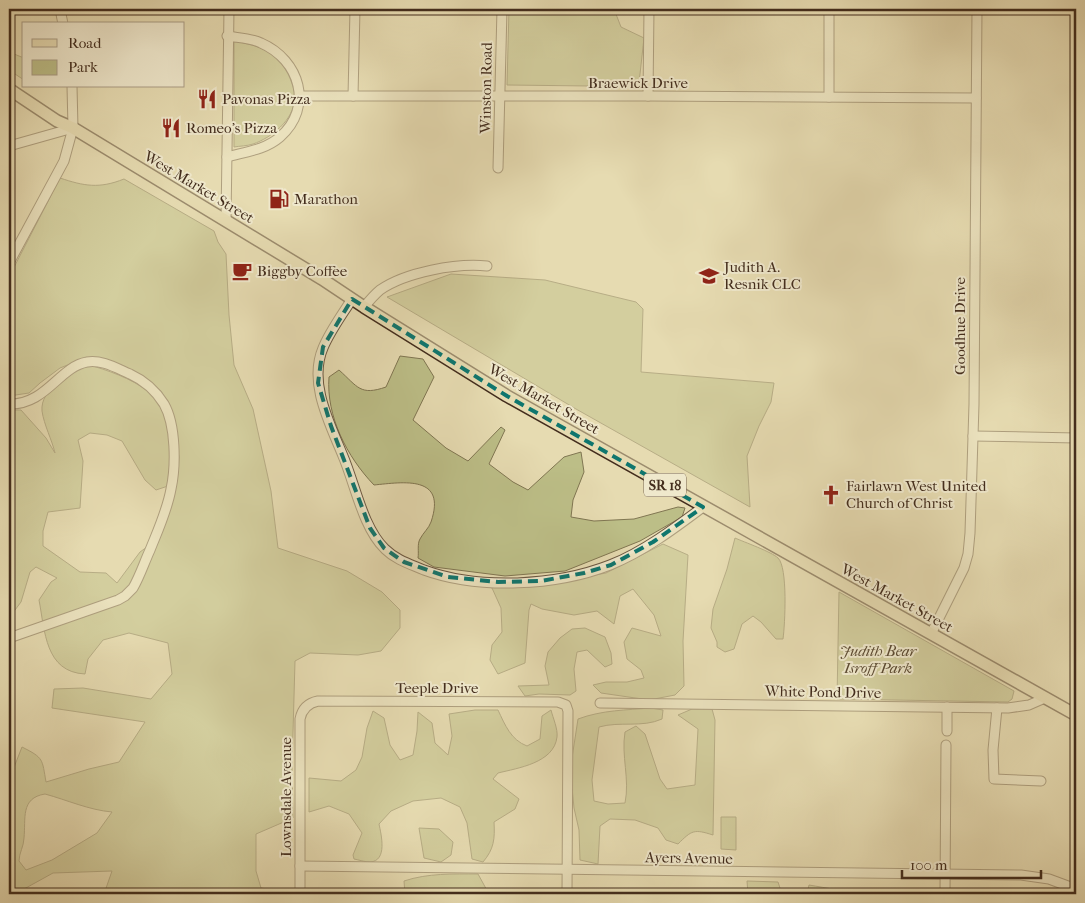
<svg xmlns="http://www.w3.org/2000/svg" width="1085" height="903" viewBox="0 0 1085 903" font-family="'IM FELL French Canon',serif">
<style>
.green{fill:#bcbe87;stroke:#807652;fill-rule:evenodd}
.lines{fill:none;stroke-linecap:round;stroke-linejoin:round}
.minor-casing{stroke:#6c5842;stroke-width:11}
.major-casing{stroke:#432d1d;stroke-width:14}
.minor{stroke:#efe8cc;stroke-width:9}
.major{stroke:#e6dbb1;stroke-width:11}
.marked{fill:none;stroke:#0f766e;stroke-width:4;stroke-dasharray:10 6;stroke-linejoin:round}
.labels{text-anchor:middle;dominant-baseline:central;stroke-width:4;stroke-linejoin:round;paint-order:stroke}
.shield{fill:#efe8cc;stroke:#776552;stroke-width:1}
.shield-label{font-size:14px;font-weight:bold;fill:#432d1d}
.street-label{font-size:15px;fill:#432d1d;stroke:#efe8cc}
.poi-label{font-size:15px;fill:#432d1d;stroke:#efe8cc;text-anchor:start}
.park-label{font-size:15px;font-style:italic;fill:#5b4a32;stroke:#efe8cc}
</style>
<rect width="100%" height="100%" fill="#e6dbb1"/>
<filter id="stains"><feTurbulence type="fractalNoise" baseFrequency=".004" numOctaves="4"/><feColorMatrix values="0 0 0 0 .2 0 0 0 0 .09 0 0 0 0 .02 0 0 0 .5 -.17"/></filter>
<radialGradient id="worn" r=".72"><stop offset=".6" stop-color="#630" stop-opacity="0"/><stop offset="1" stop-color="#630" stop-opacity=".3"/></radialGradient>
<g class="green">
<path d="M509 9H614L621 27 644 38 639 83 590 86 507 85Z"/>
<path d="M234 41C248 44 261 46 273 55 280 60 286 69 289 76 292 83 295 91 295 98 294 120 271 138 253 144 247 146 240 146 234 147Z"/>
<path d="M9 52 24 58V80L9 70Z"/>
<path d="M60 178C84 186 99 189 124 179L214 231 218 242 226 254 229 315 234 365 253 409 271 491 278 548 347 571 382 592 400 610V628L381 651 358 655 310 653 295 661 292 768 293 818 256 834V871L261 888 295 894H104L112 871 53 873 15 894H9V776L11 775 22 747C44 758 42 759 46 782L89 769 119 762 145 722 52 708 54 689 83 688 151 699 172 674 168 643 129 633 103 640 88 659 85 674C45 672 45 631 39 600L51 582 57 578 36 567 30 572 21 602 9 618V410H21L46 438 55 453C52 440 44 425 42 411 40 389 69 374 86 364 107 370 131 378 149 392 168 406 174 449 171 471 171 476 169 481 168 486L156 490 145 480 122 441 107 435 90 433 78 440 83 461 80 508 48 512 43 531V546L80 572 106 573 117 583 140 552 158 539 178 472 179 457 176 439 166 400 161 391 145 378 110 362 85 358 60 368 40 383 29 393 9 396V277ZM45 794C67 800 89 810 112 812L97 833 52 860 26 870 19 861C19 853 24 846 24 838 26 819 20 798 45 794Z"/>
<path d="M451 274 545 280 636 302 643 309 641 372 774 383 771 402 759 426 747 456 750 507 576 409 387 297Z"/>
<path d="M400 356 423 359 434 377 413 420 446 448 468 461 501 427 505 430 489 464 513 482 528 490 564 457 581 452 584 472 573 500 571 517 594 521 634 519 678 507 685 508 682 517 640 541 565 571 505 576 434 567 418 558C419 552 417 544 420 539 423 533 429 528 431 522 447 475 404 482 374 485 347 457 326 416 329 377L339 370C358 387 360 396 386 387Z"/>
<path d="M735 538C744 542 772 552 778 558 788 567 785 625 783 639H776L761 622 753 616 742 624 734 649 725 652 717 647V642L711 628 713 609 727 569Z"/>
<path d="M663 544 688 555 683 641 684 686 675 695 649 700 601 693 593 685 606 682H627L644 678 641 670 627 659 624 642 632 628 661 636 654 615 633 589 620 596 614 624 597 611 574 615 542 609 531 604 529 610 525 663 498 674 490 660 492 645 502 632 501 608 492 588 487 586 494 584 529 587 606 573Z"/>
<path d="M839 592 1014 691 1012 699 1008 702 837 699Z"/>
<path d="M585 628 605 637 611 653 612 664 605 667 587 650 577 652 574 669 576 691 570 695 539 694 525 696 518 686 549 685 545 666 548 652 560 638 572 629Z"/>
<path d="M651 708 663 710 662 719C642 728 620 721 599 727L592 780 594 801 608 804 625 803C630 779 621 756 625 732L636 726 645 734 660 779 667 789 695 785 698 729 678 715 692 709H712L715 720 713 835C694 829 692 830 678 844L666 840 658 828 635 820 610 819 600 826 598 864 580 860 579 830 574 808 572 787V758L578 719C602 710 627 710 651 708Z"/>
<path d="M475 710H498C505 725 511 740 527 746L540 739 542 716 551 710C553 718 558 729 557 737 554 763 518 768 498 773L493 779 519 799 515 809 494 822C495 839 494 849 483 862L472 859 467 823 460 807 441 798 413 801 391 811 379 824C381 834 388 861 370 862 365 862 359 860 354 859L353 855 362 833 349 814 329 806 309 812V778L341 781 356 770 362 757 367 728 373 711 384 718 390 745 400 760 413 755 417 731 418 712 432 723 435 743 448 755 452 736 449 714Z"/>
<path d="M721 817H736V850L721 849Z"/>
<path d="M419 828 439 829 453 842 451 855 441 862 424 858Z"/>
<path d="M478 874 489 894H405L404 881C428 873 453 874 478 874Z"/>
<path d="M747 881 778 882 782 894H748Z"/>
<path d="M809 885C827 888 846 892 865 892 878 892 891 889 905 889V894H807Z"/>
</g>
<g class="lines">
<defs>
<g id="minor">
<path d="M60 9 63 24"/>
<path d="M300 96H648L976 98"/>
<path d="M353 96 355 9"/>
<path d="M648 96 649 9"/>
<path d="M829 97V9"/>
<path d="M9 146 73 128"/>
<path d="M227 157C245 152 265 150 280 137 314 107 300 60 261 43 251 38 239 38 227 36"/>
<path d="M498 168 502 9"/>
<path d="M226 221 229 9"/>
<path d="M9 263 64 161 73 128 72 86"/>
<path d="M352 299C342 315 330 331 323 348 308 383 330 424 343 456 355 484 363 528 385 549 396 560 410 564 424 570 479 590 556 586 610 565 643 552 675 528 703 507"/>
<path d="M364 307C369 301 374 295 380 290 406 272 456 263 487 266"/>
<path d="M9 404C46 405 59 367 87 362 101 359 118 369 130 374 143 380 156 391 164 404 176 425 176 466 171 489 167 511 158 530 150 550 144 563 140 576 133 588L125 596 118 600 9 638"/>
<path d="M973 436 1076 438"/>
<path d="M931 634 964 568 968 554 970 533 974 404 977 9"/>
<path d="M600 703 1008 708 1029 705 1045 698"/>
<path d="M947 707V731"/>
<path d="M997 708 993 750 994 779 1041 781"/>
<path d="M300 866 1021 875 1049 879 1076 889"/>
<path d="M300 894V719C302 709 308 703 318 701L558 702 566 705 568 711 567 894"/>
<path d="M945 894 946 745"/>
</g>
<path id="major" d="M9 89 57 121 73 128 322 279 364 307 507 396 1076 715"/>
</defs>
<use href="#minor" class="minor-casing"/>
<use href="#major" class="major-casing"/>
<use href="#minor" class="minor"/>
<use href="#major" class="major"/>
</g>
<path d="M0 0H1085V903H0ZM352 299 507 396 703 507 653 542 611 565 584 573 541 581 498 582 448 577 404 562 384 548 370 528 331 426 318 383 323 347Z" fill="#e6dbb1" fill-opacity=".55" fill-rule="evenodd"/>
<path class="marked" d="M352 299 507 396 703 507 653 542 611 565 584 573 541 581 498 582 448 577 404 562 384 548 370 528 331 426 318 383 323 347Z"/>
<defs>
<symbol id="restaurant-bare" viewBox="-9 -9 18 18"><path d="M-5-6h1v4h1v-4h1v4h1v-4h1v5L-1.5 .5V6h-2V.5L-5-1ZM5-6V6H3V1.5H1.5Q1.5-4 5-6Z" fill="#8f2418" stroke="#efe8cc" stroke-width="2.5" paint-order="stroke"/></symbol>
<symbol id="fuel-bare" viewBox="-9 -9 18 18"><path d="M-5.5-6h7V0h2V4h1.3V-2.5L3-4.5l.8-.8L6-3V5H2.5V1h-1V6h-7ZM-4.2-4.7v3.2H.2V-4.7Z" fill="#8f2418" stroke="#efe8cc" stroke-width="2.5" paint-order="stroke"/></symbol>
<symbol id="cafe-bare" viewBox="-9 -9 18 18"><path d="M-5.5-4.5H6V0H3Q3 3.5 0 3.5H-2.5Q-5.5 3.5-5.5 0ZM3-3.2v2h1.7v-2ZM-6 4.5H4V6H-6Z" fill="#8f2418" stroke="#efe8cc" stroke-width="2.5" paint-order="stroke"/></symbol>
<symbol id="school-bare" viewBox="-9 -9 18 18"><path d="M0-5L7-2L0 1L-7-2ZM-4 1L0 2.5L4 1V4Q0 6-4 4Z" fill="#8f2418" stroke="#efe8cc" stroke-width="2.5" paint-order="stroke"/></symbol>
<symbol id="church-bare" viewBox="-9 -9 18 18"><path d="M-1.2-6h2.4v3.5h3.3v2.4h-3.3V6h-2.4V-.1h-3.3v-2.4h3.3Z" fill="#8f2418" stroke="#efe8cc" stroke-width="2.5" paint-order="stroke"/></symbol>
</defs>
<g fill-rule="evenodd">
<use href="#restaurant-bare" x="193" y="85" width="28" height="28"/>
<use href="#restaurant-bare" x="157" y="114" width="28" height="28"/>
<use href="#fuel-bare" x="265" y="185" width="28" height="28"/>
<use href="#cafe-bare" x="228" y="257" width="28" height="28"/>
<use href="#school-bare" x="695" y="262" width="28" height="28"/>
<use href="#church-bare" x="817" y="481" width="28" height="28"/>
</g>
<g class="labels">
<rect class="shield" x="644" y="473.5" width="42" height="23" rx="4"/>
<g class="shield-label">
<text x="665" y="485">SR 18</text>
</g>
<g class="street-label">
<text x="638" y="83">Braewick Drive</text>
<text transform="translate(486 88) rotate(-89)">Winston Road</text>
<text transform="translate(199 187) rotate(31)">West Market Street</text>
<text transform="translate(960 326) rotate(-90)">Goodhue Drive</text>
<text transform="translate(544 399) rotate(30)">West Market Street</text>
<text transform="translate(897 598) rotate(29)">West Market Street</text>
<text x="437" y="688">Teeple Drive</text>
<text transform="translate(823 692) rotate(1)">White Pond Drive</text>
<text transform="translate(286 797) rotate(-90)">Lownsdale Avenue</text>
<text transform="translate(689 858) rotate(1)">Ayers Avenue</text>
</g>
<g class="poi-label">
<text x="222" y="99">Pavonas Pizza</text>
<text x="186" y="128">Romeo's Pizza</text>
<text x="294" y="199">Marathon</text>
<text x="724" y="267">Judith A.<tspan x="724" dy="17">Resnik CLC</tspan></text>
<text x="257" y="271">Biggby Coffee</text>
<text x="846" y="486">Fairlawn West United<tspan x="846" dy="17">Church of Christ</tspan></text>
</g>
<g class="park-label">
<text x="878" y="651">Judith Bear<tspan x="878" dy="17">Isroff Park</tspan></text>
</g>
</g>
<rect width="1085" height="903" fill="none" stroke="#e6dbb1" stroke-width="30"/>
<rect x="10" y="10" width="1065" height="883" fill="none" stroke="#432d1d" stroke-width="2.5"/>
<rect x="15" y="15" width="1055" height="873" fill="none" stroke="#432d1d"/>
<rect x="22" y="22" width="162" height="65" fill="#efe8cc" stroke="#aa9d86"/>
<rect x="32" y="39" width="25" height="8" fill="#e6dbb1" stroke="#aa9d86"/>
<text x="68" y="48" font-size="15" fill="#432d1d">Road</text>
<rect x="32" y="60" width="25" height="15" fill="#bcbe87" stroke="#aa9d86"/>
<text x="68" y="72" font-size="15" fill="#432d1d">Park</text>
<path d="M902 870v8h139v-8" fill="none" stroke="#432d1d" stroke-width="2.5"/>
<text x="910" y="870" font-size="15" fill="#432d1d" stroke="#efe8cc" stroke-width="4" paint-order="stroke">100 m</text>
<rect width="100%" height="100%" filter="url(#stains)"/>
<rect width="100%" height="100%" fill="url(#worn)"/>
</svg>
